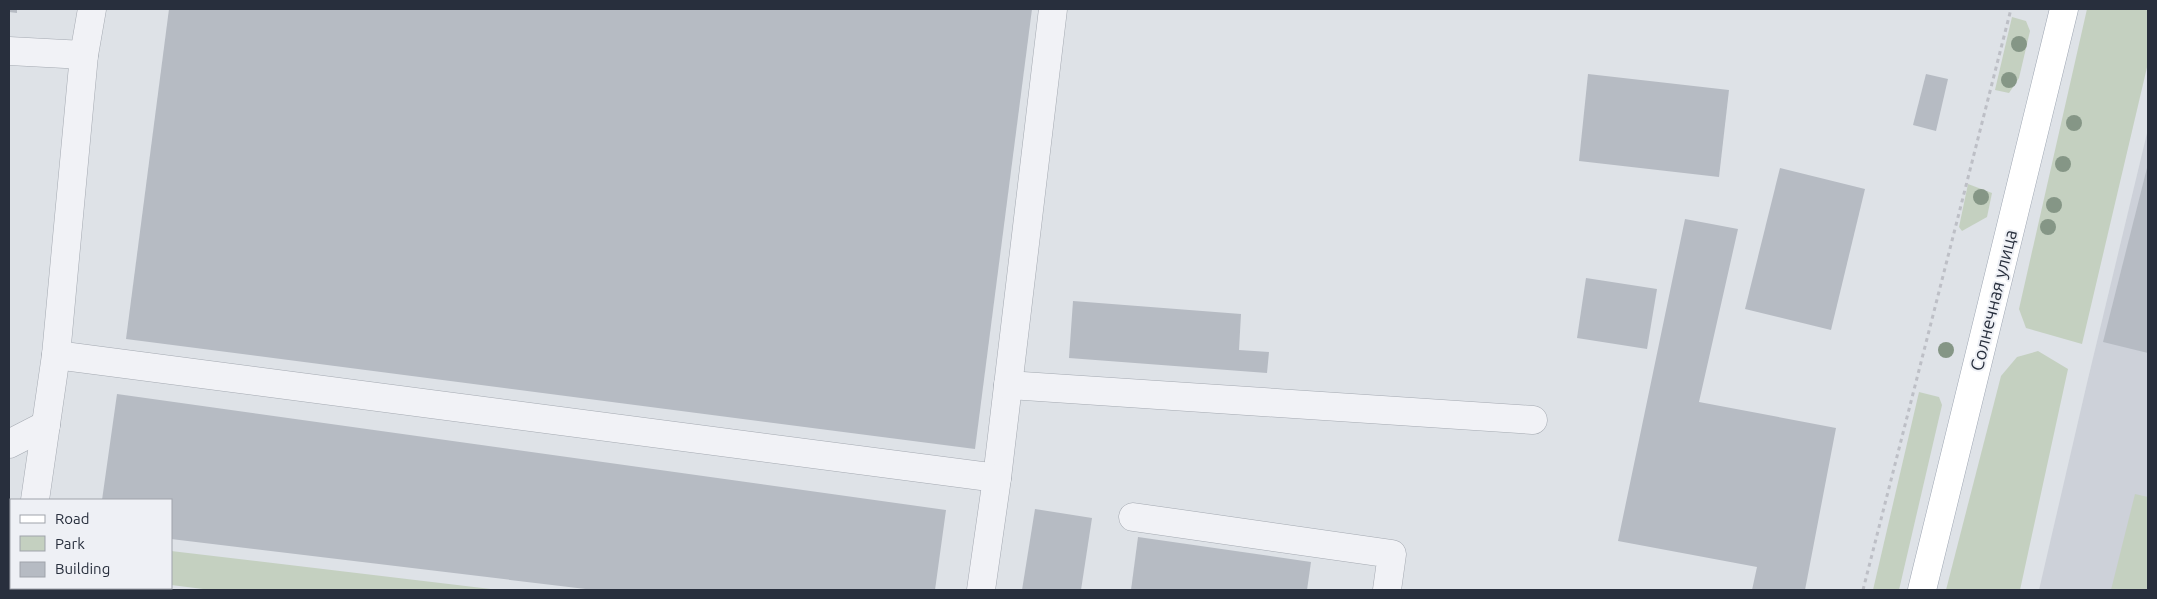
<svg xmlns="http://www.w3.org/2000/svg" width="2157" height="599" viewBox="0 0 2157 599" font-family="Ubuntu,sans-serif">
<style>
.built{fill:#cdd1d9}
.green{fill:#c4d0c0}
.building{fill:#b6bbc3}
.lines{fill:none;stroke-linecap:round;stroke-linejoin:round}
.minor-casing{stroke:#a4a9b1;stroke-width:29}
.major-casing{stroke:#9ea6b2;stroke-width:29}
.path{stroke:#bdbfc6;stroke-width:3;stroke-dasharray:4 4;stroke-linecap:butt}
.minor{stroke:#f1f2f6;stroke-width:28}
.major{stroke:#fff;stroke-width:28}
.tree{fill:#859686}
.labels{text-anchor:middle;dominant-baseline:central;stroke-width:4;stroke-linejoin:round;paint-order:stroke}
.street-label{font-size:18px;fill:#282f3d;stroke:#eef0f5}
</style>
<rect width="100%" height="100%" fill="#dee2e7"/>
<path class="built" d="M2148 129V590H2039L2087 383Z"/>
<g class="green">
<path d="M2087 9H2148V63L2082 344 2026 328 2019 309Z"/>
<path d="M2012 17 2026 21 2030 31 2019 78 2009 93 1995 90Z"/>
<path d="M1968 184 1992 193 1987 217 1962 231 1959 227Z"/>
<path d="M2038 351 2068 369 2020 590H1946L2001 376 2017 357Z"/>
<path d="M1919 392 1939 397 1942 405 1899 590H1873Z"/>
<path d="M2135 494 2148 497V590H2111Z"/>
<path d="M171 551 499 590H211L171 585Z"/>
</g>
<g class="building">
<path d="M9 9H17V13L9 12Z"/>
<path d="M169 9H1032L975 449 126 339Z"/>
<path d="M1588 74 1729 90 1719 177 1579 161Z"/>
<path d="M1926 74 1948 79 1936 131 1913 125Z"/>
<path d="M2148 164V353L2103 342Z"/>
<path d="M1780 168 1865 189 1831 330 1745 309Z"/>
<path d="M1685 219 1738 229 1699 402 1836 428 1805 590H1752L1757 567 1618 541Z"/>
<path d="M1586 278 1657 289 1647 349 1577 338Z"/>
<path d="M1073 301 1241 314 1239 350 1269 352 1267 373 1069 358Z"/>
<path d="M117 394 946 510 935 590H594L171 539V500H102Z"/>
<path d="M1035 509 1092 518 1081 590H1022Z"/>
<path d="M1138 537 1311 562 1307 590H1131Z"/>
</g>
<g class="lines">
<defs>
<g id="minor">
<path d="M9 51 84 55"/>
<path d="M56 355 997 478 1053 9"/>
<path d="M1008 385 1533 420"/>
<path d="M9 444 46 425"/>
<path d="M35 500 56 355 84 55 92 9"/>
<path d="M1133 517 1392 554 1387 590"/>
<path d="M25 590V588"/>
<path d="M981 590 997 478"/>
</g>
<path id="major" d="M1922 590 2064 9"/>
</defs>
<use href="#minor" class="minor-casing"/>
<use href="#major" class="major-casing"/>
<path class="path" d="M1863 590 2011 9"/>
<use href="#minor" class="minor"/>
<use href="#major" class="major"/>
</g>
<g class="tree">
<circle cx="2019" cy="44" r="8"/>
<circle cx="2009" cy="80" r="8"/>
<circle cx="2074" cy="123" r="8"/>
<circle cx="2063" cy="164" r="8"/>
<circle cx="1981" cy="197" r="8"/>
<circle cx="2054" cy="205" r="8"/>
<circle cx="2048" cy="227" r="8"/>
<circle cx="1946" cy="350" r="8"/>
</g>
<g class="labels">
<g class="street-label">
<text transform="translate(1993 300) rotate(-76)">Солнечная улица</text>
</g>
</g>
<rect width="2157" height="599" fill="none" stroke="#282f3d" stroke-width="20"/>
<rect x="10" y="499" width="162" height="90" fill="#eef0f5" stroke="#9fa3ab"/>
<rect x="20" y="515" width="25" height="8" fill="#ffffff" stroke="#9fa3ab"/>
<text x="55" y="524" font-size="15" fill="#282f3d">Road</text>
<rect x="20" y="536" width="25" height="15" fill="#c4d0c0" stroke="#9fa3ab"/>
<text x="55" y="549" font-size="15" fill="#282f3d">Park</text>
<rect x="20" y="562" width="25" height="15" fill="#b6bbc3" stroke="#9fa3ab"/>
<text x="55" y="574" font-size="15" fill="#282f3d">Building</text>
</svg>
